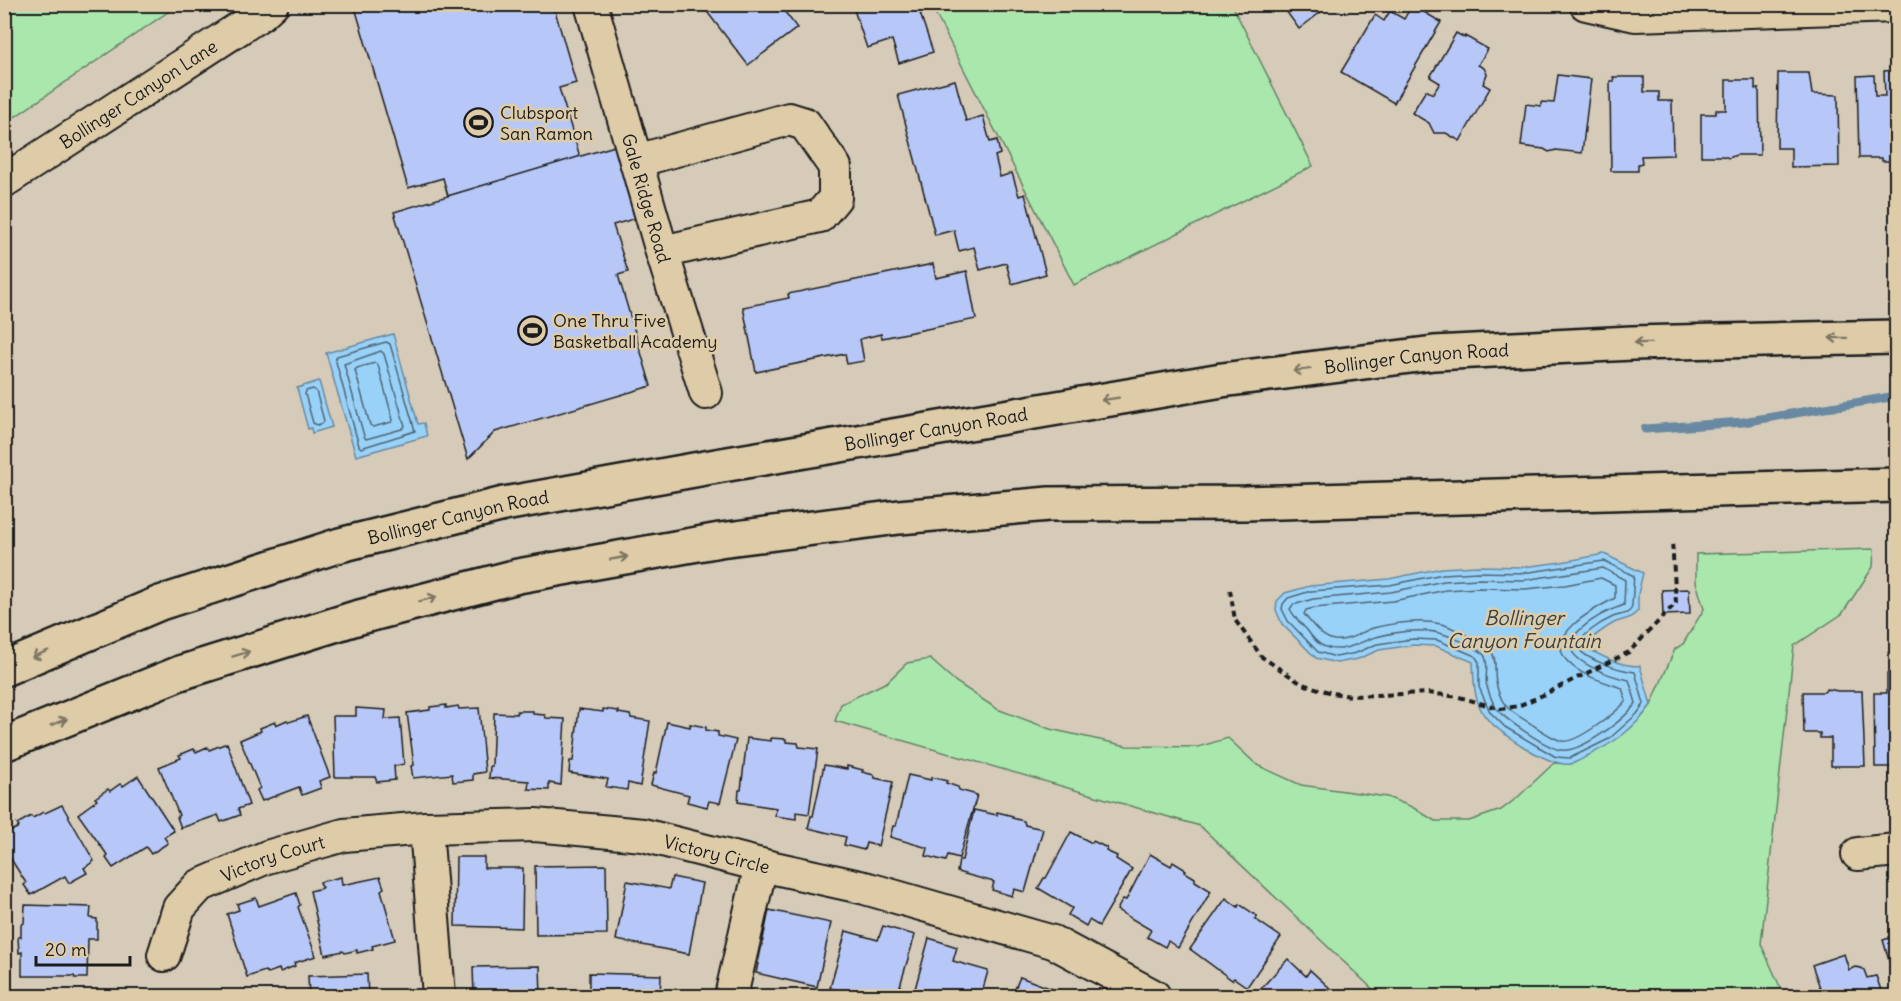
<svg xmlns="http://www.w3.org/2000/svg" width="1901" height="1001" viewBox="0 0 1901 1001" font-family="Delius,sans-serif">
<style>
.green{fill:#a9e7ad;stroke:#628264;stroke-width:1.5}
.water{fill:#99d2f9;stroke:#6789a1;stroke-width:1.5}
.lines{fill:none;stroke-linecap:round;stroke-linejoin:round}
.shore{stroke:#4e6574;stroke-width:1.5}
.stream{stroke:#6789a1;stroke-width:9}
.building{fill:#b7c8f8;stroke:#1c1c1c;stroke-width:1.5}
.minor-casing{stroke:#1c1c1c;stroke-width:36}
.secondary-casing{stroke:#1c1c1c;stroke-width:38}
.path{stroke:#1c1c1c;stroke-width:4;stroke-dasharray:6 4.5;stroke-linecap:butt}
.minor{stroke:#decca9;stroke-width:32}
.secondary{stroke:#decca9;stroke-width:33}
.oneway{stroke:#7d7462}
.labels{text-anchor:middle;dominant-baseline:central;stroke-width:5;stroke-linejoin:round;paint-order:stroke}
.street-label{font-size:18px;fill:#1c1c1c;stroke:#decca9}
.poi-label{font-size:18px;fill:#1c1c1c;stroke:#decca9;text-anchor:start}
.water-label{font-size:20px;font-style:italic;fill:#354048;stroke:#decca9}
</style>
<rect width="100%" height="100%" fill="#d6cbb9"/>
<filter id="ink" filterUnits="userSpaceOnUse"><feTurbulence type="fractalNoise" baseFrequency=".0167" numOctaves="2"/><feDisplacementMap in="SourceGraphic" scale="12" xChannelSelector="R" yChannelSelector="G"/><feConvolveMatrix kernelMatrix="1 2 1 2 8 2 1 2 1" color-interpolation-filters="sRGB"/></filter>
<g filter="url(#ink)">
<g class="green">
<path d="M4 5 5 4 178 5 16 116 5 121Z"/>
<path d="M931 5H1232L1313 166 1074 285Z"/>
<path d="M1874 549 1873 567 1842 614 1794 646 1761 944 1784 996H1380L1200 826 835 721 841 704 887 682 907 663 930 659 956 682 997 709 1050 729 1127 746 1198 747 1228 738 1257 765 1301 785 1387 797 1412 807 1435 821H1469L1501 810 1518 797 1554 763 1571 764 1641 718 1651 705 1675 649 1683 644 1704 609 1696 582V554Z"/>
</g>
<g class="water">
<path d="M393 334 418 424 424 423 427 436 356 456 326 353Z"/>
<path d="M319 381 332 427 312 433 311 428 308 429 297 388Z"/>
<path d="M1604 554 1643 573 1638 594V611C1629 620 1627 618 1616 622 1604 628 1593 637 1583 646 1601 656 1619 666 1640 666L1651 705C1633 730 1614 743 1587 756 1582 759 1576 763 1570 764 1550 767 1496 732 1484 715 1473 698 1474 680 1473 662L1436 646 1413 645 1379 650 1358 659 1337 663 1316 658 1282 624 1276 610 1277 601 1285 593 1310 586 1389 579 1442 568 1478 566 1523 567 1562 562Z"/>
</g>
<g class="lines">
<g class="shore">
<path d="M386 342 390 344 415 431 361 448 359 446 335 358 337 356Z"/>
<path d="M381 351 384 354 405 426 402 429 366 439 364 436 344 364Z"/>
<path d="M375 363 378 365 393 420 392 422 373 427 370 425 355 370 357 368Z"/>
<path d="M313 389 316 391 324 421 323 423 317 425 313 423 305 394 306 391Z"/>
<path d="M1604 561 1634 576C1633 582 1633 605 1631 609 1627 616 1619 614 1613 617 1602 622 1579 635 1578 648 1587 661 1620 670 1635 672L1644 704 1637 714 1609 739 1570 758 1556 757 1505 727 1490 712 1479 687V662L1475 656 1437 640 1413 639 1377 644 1356 653 1336 657 1318 652 1288 621 1282 609 1283 604 1288 598 1311 591 1390 585 1443 574 1478 572 1523 573Z"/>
<path d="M1603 568 1625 580 1624 605C1620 607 1615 608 1611 610 1599 615 1581 626 1573 638 1558 660 1614 677 1629 680L1636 703C1625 719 1581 753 1561 750 1547 748 1504 719 1496 708 1492 702 1489 693 1487 687 1484 677 1490 664 1484 655 1480 648 1448 635 1439 633 1420 628 1394 632 1376 637 1358 642 1342 655 1323 646 1317 643 1311 636 1307 630 1300 623 1294 617 1290 609L1293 605 1313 599 1391 592 1444 581 1478 579 1524 580Z"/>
<path d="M1601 578 1615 585V598C1596 608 1542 635 1568 662 1581 676 1605 682 1622 688L1626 701C1617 712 1576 744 1562 741 1551 738 1539 729 1530 723 1520 717 1508 711 1502 700 1484 666 1513 654 1466 635 1458 631 1450 626 1441 624 1420 619 1394 623 1373 628 1361 632 1348 642 1334 640 1322 638 1311 623 1304 614L1306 610 1314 608 1393 601 1446 590 1478 588 1525 589 1565 585Z"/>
</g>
<path class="stream" d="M1645 429 1743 422 1896 396"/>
</g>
<g class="building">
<path d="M354 4H553L576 83 559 88 580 157 448 196 443 178 408 188Z"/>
<path d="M701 4H779L797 28 748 65Z"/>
<path d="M852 4H917L933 52 899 63 892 40 867 48Z"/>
<path d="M1281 4H1331L1299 29Z"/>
<path d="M1412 5 1441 22 1394 103 1341 72 1375 15 1384 21 1390 11 1404 19Z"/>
<path d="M1456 33 1465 38V36L1488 49 1478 65 1484 68 1487 74 1483 84 1490 88 1460 141 1446 133H1434L1429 123 1412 113 1426 90 1433 94 1440 83 1430 77Z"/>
<path d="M1896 70V161H1882V158H1859L1857 76 1874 75 1875 96H1885L1884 71Z"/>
<path d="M1778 73H1809L1812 94 1838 95 1839 166 1791 167V148H1777Z"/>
<path d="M1558 75 1591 79 1582 153 1556 150 1549 152 1544 149 1521 146 1526 104 1541 106V102L1554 103Z"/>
<path d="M1613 77H1644V92H1659V101H1672L1673 155 1641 156 1642 163 1638 164V171H1611L1610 81H1614Z"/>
<path d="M955 80 966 121 983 116 990 142 997 140 1000 154 995 156 1000 177 1012 173 1019 196 1025 194 1046 274 1012 284 1006 263 980 270 974 247 959 251 954 230 935 235 898 95Z"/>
<path d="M1726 80H1755V89H1759L1760 155H1736L1729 158 1723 156H1701V114H1716V110H1726Z"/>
<path d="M618 145 640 217 613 225 628 272 618 275 651 386 495 432 468 459 394 212Z"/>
<path d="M933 264 936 278 967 271 976 319 882 338 881 334 860 339 864 361 847 364 845 354 756 372 743 307 789 298 788 294Z"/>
<path d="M1689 589 1690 614 1663 615 1662 590Z"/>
<path d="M1887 673H1896V767H1875L1874 693H1887Z"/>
<path d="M1827 689 1838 691H1862L1865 766H1831V738H1820V733H1804L1803 692H1824Z"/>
<path d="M446 705V708L458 706 459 709 479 708 485 772 473 774V780L453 782 452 774 413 778 411 766 414 765 407 713 430 710V707Z"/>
<path d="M356 708 386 710 385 719 400 718 404 764 394 766 395 780 377 782 375 777H335L333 716H356Z"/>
<path d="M579 709 603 712V709L619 711 618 713 630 715 631 718 650 721 640 786 628 783 627 790 606 787 608 779 569 773 570 761H573Z"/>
<path d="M517 711H533V714L545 715 546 718 565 719 561 785 549 783V790L528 789 529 781 489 778 490 766H492L494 713 517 714Z"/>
<path d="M307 716 330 777 319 781 321 788 302 795 299 787 262 801 257 790 260 788 240 740 261 731 260 728 275 722 276 725 287 720 289 722Z"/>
<path d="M667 722 690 727V724L706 727V730L718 732V736L736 740 720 803 709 801 707 807 687 802 689 795 651 785 654 773H656Z"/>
<path d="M747 738 771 741V738L786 739V742L798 743 799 747 818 749 809 814 796 812V819L775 816 776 808 738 802 739 790H741Z"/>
<path d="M227 743 249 805 238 809 240 815 221 822 218 815 181 828 177 817 179 815 159 767 181 758 179 755 194 749 196 752 207 747 209 750Z"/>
<path d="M824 765 847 769V766L863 770 862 772 874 775 875 778 893 782 878 846 866 843 864 850 844 845 846 837 808 828 811 816H813Z"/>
<path d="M908 775 931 780V777L947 781 946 783 958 787 959 790 977 795 959 858 948 855 946 861 926 856 928 848 890 837 893 826H896Z"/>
<path d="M138 776 174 831 164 837 168 843 151 854 146 847 113 868 106 858 108 856 78 814 97 800 95 798 108 789 110 791 120 784 123 786Z"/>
<path d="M62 805 94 861 84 868 87 873 69 883 65 876 31 895 24 885 26 883 4 848V835L19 827 17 824 31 816 33 818 43 812 45 813Z"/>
<path d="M974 810 997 815V812L1013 816 1012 818 1024 821 1025 825 1043 829 1025 892 1014 889 1012 896 992 890 994 882 957 872 959 860H962Z"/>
<path d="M1071 832 1092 843 1093 841 1107 848 1106 851 1117 856 1116 859 1132 869 1099 926 1089 920 1086 926 1068 915 1072 908 1038 888 1044 878H1046Z"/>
<path d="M1150 854 1171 866 1173 862 1186 870 1185 872 1195 878V881L1211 891 1178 948 1168 941 1165 947 1147 937 1151 930 1117 910 1123 899 1126 900Z"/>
<path d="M456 857H484V868H523L522 928 455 926Z"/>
<path d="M606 865 607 934 536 935 535 866Z"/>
<path d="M341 877 342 885 380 877 384 888 381 890 395 940 372 946 373 949 357 953V950L345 953 343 951 325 955 310 891 322 888 320 882Z"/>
<path d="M672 877 702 883 689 954 616 940 627 881 669 889Z"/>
<path d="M296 893 300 905 298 907 316 956 294 963 295 966 280 972 279 969 268 973 265 971 247 977 227 914 239 910 237 904 256 898 259 906Z"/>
<path d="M1226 898 1238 907 1239 904 1257 916 1255 919 1281 937 1247 987 1234 978 1232 980 1190 949Z"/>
<path d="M25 905 91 907 90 918 97 919V939H88L87 978H75L74 976H22V952L19 953 18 937H21V925L24 923Z"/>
<path d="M769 910 831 923 817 987 756 973Z"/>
<path d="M883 926 915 935 897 996H862L830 988 846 931 878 940Z"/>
<path d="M1896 936V984L1883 940Z"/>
<path d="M929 938 957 947 953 961 988 971 981 996H913Z"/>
<path d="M1844 954 1849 970 1855 967 1861 968 1864 970 1867 978 1876 976 1883 996H1823L1812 965Z"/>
<path d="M1288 959 1306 976 1310 970 1333 991 1328 996H1254Z"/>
<path d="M540 966 541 996H474L473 967Z"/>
<path d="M589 973 661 975 660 996H589Z"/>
<path d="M367 974 368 996H309L308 976Z"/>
<path d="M1020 977 1071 996H1012Z"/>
</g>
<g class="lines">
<defs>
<g id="minor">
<path id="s1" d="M591 4 662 252 706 393"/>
<path d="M1586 4 1635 15 1896 6"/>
<path d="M636 161 789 119 805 124 835 167V198L820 216 662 252"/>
<path id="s2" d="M4 181 261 14 272 4"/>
<path d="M426 828 439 996"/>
<path d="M1858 854 1896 850"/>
<path id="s3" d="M164 955 179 908 199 886 267 857 344 835 426 828 535 825 643 835 761 865 865 888 1053 942 1154 996"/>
<path d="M731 996 761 865"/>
</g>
<g id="secondary">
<path id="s4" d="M4 669 160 603 340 545 504 504 722 465 1222 380 1434 353 1632 343 1896 337"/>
<path d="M4 744 180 673 356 618 518 576 720 540 899 517 1049 504 1245 503 1896 485"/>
</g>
</defs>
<use href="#minor" class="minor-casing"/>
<use href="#secondary" class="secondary-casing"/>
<path class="path" d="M1230 590 1235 620 1262 657 1302 684 1332 693 1351 696 1428 693 1459 697 1501 709 1518 706 1543 695 1629 652 1676 603 1672 541"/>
<use href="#minor" class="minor"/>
<use href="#secondary" class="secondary"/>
</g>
<defs><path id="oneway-shaft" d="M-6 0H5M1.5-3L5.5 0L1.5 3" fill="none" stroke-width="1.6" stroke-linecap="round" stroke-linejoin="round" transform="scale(1.5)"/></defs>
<g class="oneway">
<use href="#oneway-shaft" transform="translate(1838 338) rotate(179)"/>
<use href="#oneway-shaft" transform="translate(1643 343) rotate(179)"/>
<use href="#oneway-shaft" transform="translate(1302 370) rotate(173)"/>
<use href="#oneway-shaft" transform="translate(1110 399) rotate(171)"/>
<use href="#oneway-shaft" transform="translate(619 558) rotate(-10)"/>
<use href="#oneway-shaft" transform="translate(428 599) rotate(-15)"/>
<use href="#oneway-shaft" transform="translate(40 654) rotate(157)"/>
<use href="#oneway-shaft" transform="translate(241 654) rotate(-17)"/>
<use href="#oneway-shaft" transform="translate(59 722) rotate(-22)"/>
</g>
</g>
<defs>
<symbol id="stadium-ring" viewBox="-11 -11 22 22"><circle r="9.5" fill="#decca9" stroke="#1c1c1c" stroke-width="1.5"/><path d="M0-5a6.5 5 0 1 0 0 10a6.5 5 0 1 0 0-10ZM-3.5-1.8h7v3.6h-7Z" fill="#1c1c1c"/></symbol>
</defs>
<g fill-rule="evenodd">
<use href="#stadium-ring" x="462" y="106" width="33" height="33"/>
<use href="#stadium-ring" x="516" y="314" width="33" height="33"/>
</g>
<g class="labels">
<g class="street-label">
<text stroke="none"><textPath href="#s2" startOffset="160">Bollinger Canyon Lane</textPath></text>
<text stroke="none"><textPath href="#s1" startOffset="202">Gale Ridge Road</textPath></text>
<text stroke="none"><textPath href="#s4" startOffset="1452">Bollinger Canyon Road</textPath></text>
<text stroke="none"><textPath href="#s4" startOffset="966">Bollinger Canyon Road</textPath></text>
<text stroke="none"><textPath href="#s4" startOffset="480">Bollinger Canyon Road</textPath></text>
<text stroke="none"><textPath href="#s3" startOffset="609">Victory Circle</textPath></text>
<text stroke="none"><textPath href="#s3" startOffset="158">Victory Court</textPath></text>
</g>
<g class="poi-label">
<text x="500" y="112">Clubsport<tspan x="500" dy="21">San Ramon</tspan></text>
<text x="553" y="320">One Thru Five<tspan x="553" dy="21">Basketball Academy</tspan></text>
</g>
<g class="water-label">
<text x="1524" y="617">Bollinger<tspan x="1524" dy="23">Canyon Fountain</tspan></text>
</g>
</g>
<rect width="1901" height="1001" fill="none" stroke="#decca9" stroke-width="24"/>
<rect x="12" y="12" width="1877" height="977" fill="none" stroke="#1c1c1c" stroke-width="2" filter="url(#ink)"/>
<path d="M36 956v9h94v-9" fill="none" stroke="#1c1c1c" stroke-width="3"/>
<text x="45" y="956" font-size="18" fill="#1c1c1c" stroke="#decca9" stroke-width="4.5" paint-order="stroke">20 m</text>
</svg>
